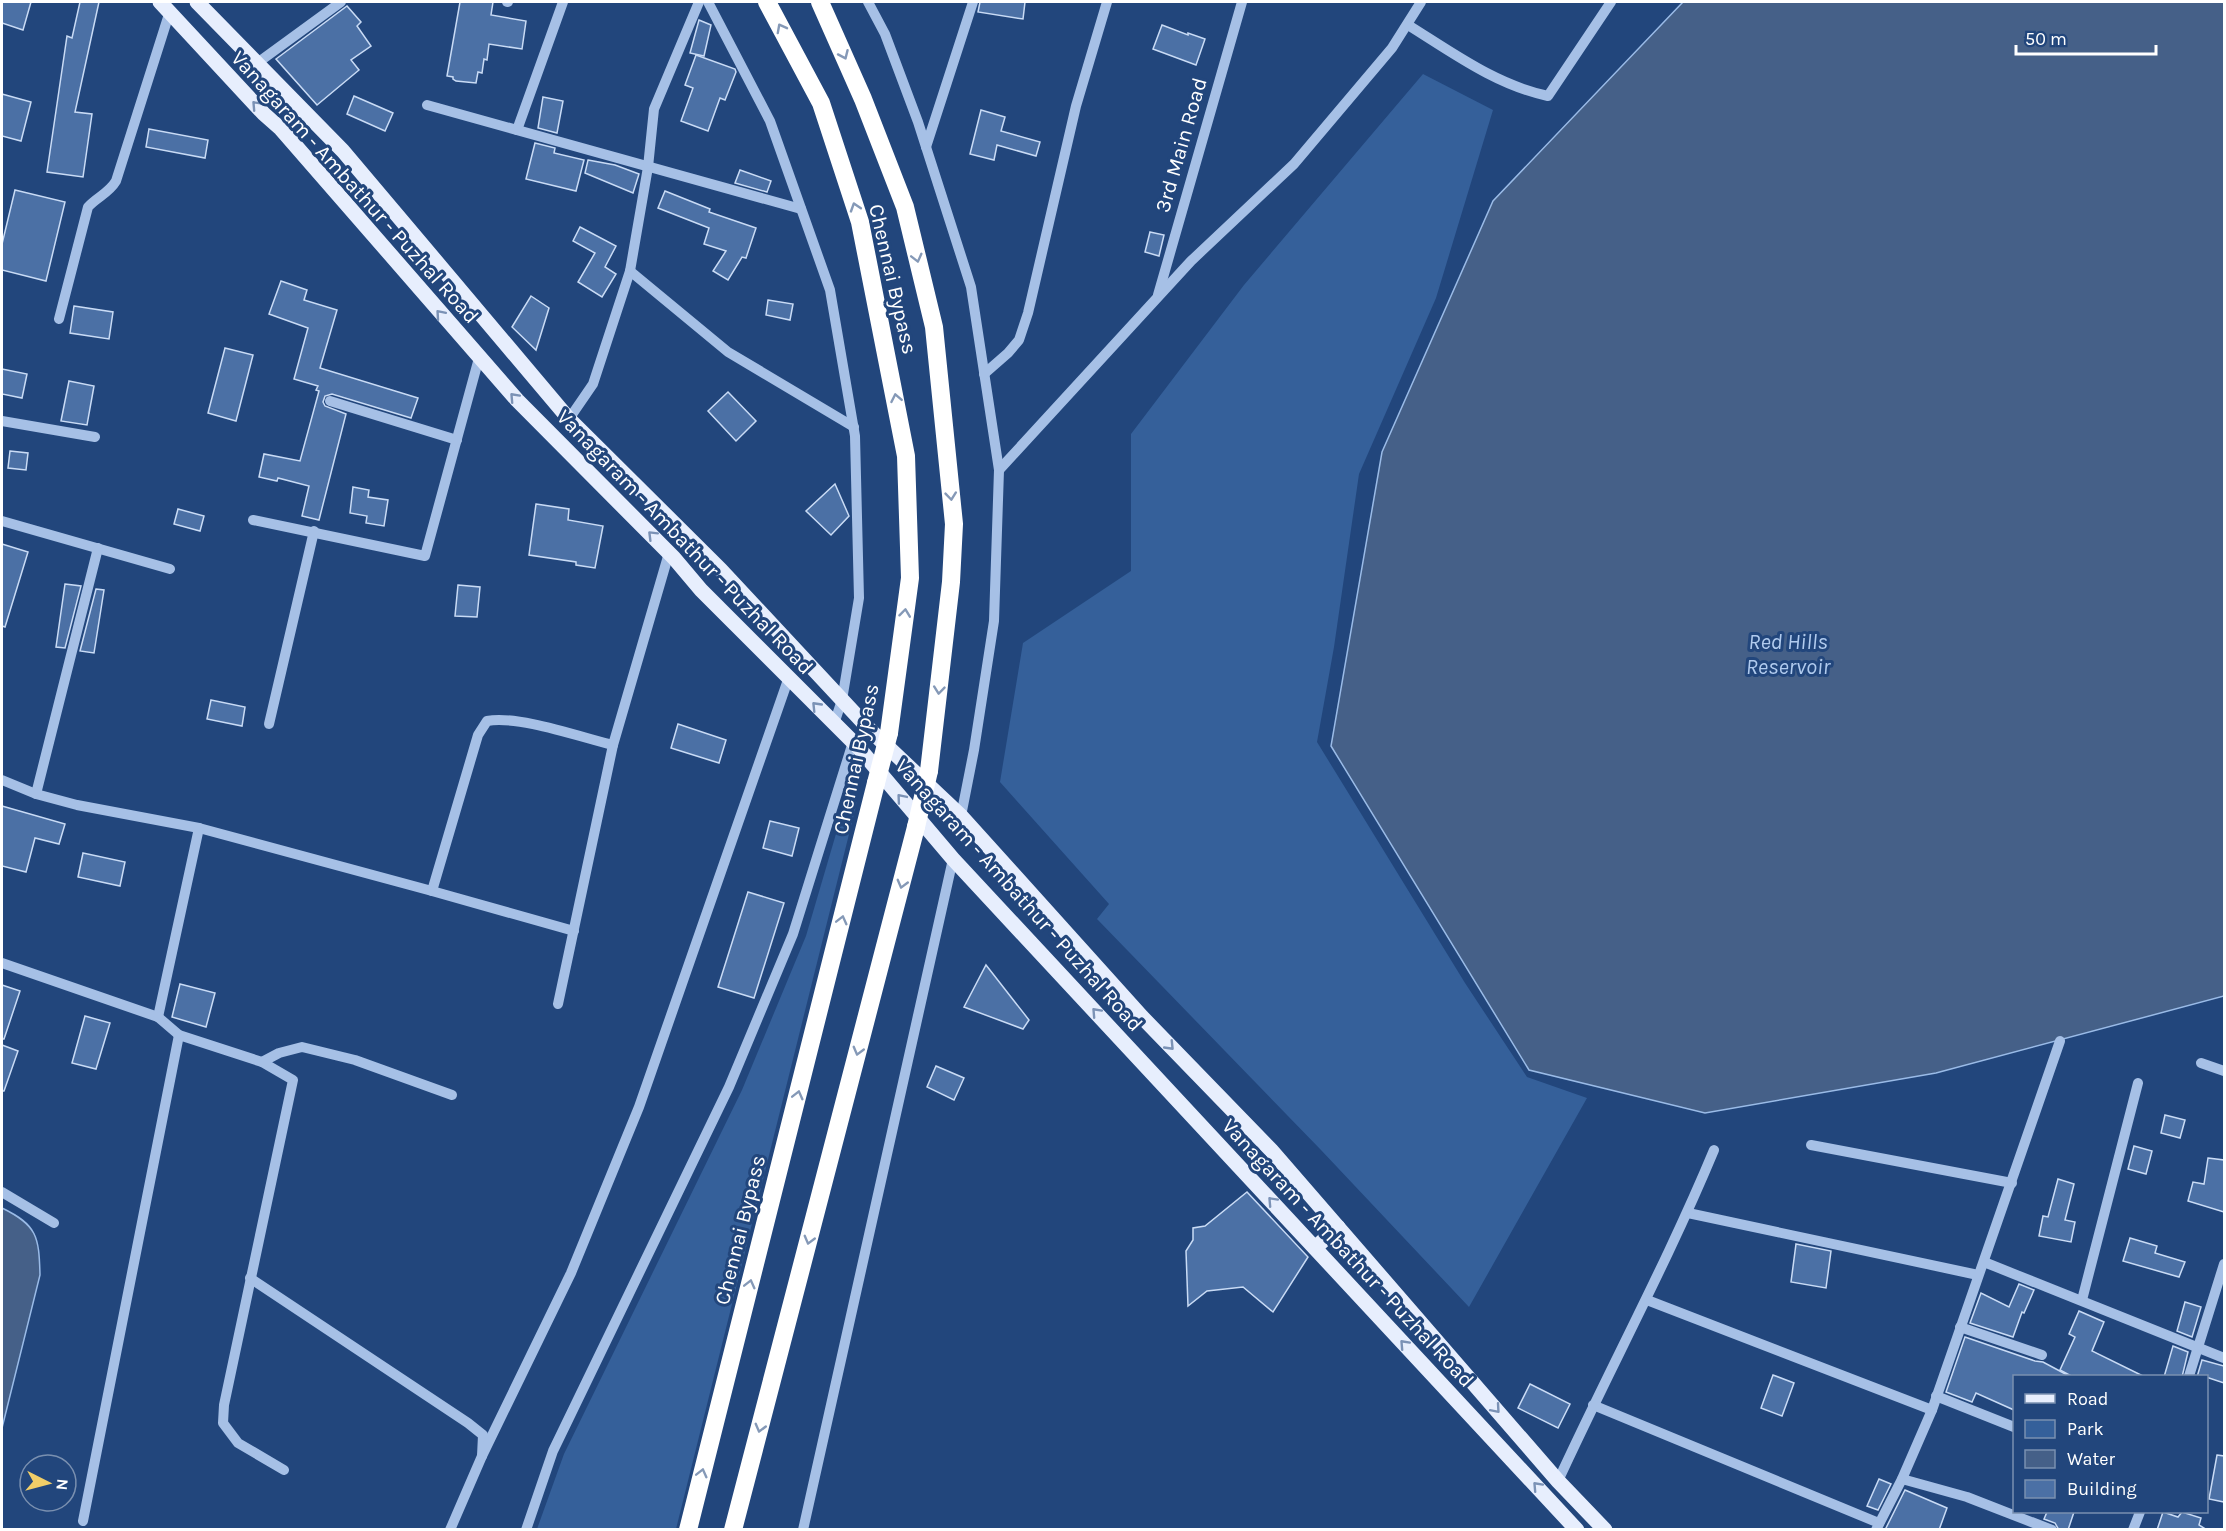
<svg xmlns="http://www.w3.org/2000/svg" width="2226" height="1531" viewBox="0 0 2226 1531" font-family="Karla,sans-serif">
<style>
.green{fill:#35609a}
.water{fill:#456088;stroke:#9abbe7;stroke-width:1.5}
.building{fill:#4b70a5;stroke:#c9dbf5;stroke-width:1.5}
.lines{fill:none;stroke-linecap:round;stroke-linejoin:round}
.minor{stroke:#a6c0e6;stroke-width:10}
.major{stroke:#e7eefd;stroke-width:15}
.highway{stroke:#fff;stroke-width:18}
.highway-bridge{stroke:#fff;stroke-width:18}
.oneway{stroke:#8599b7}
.oneway2{stroke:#7b92b6}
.labels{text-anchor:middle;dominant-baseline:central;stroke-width:6;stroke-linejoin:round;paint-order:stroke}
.street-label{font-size:21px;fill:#fff;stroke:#22467c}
.water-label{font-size:22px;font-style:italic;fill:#b1cbee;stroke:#22467c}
</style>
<rect width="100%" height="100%" fill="#22467c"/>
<g class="green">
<path d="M1423 74 1493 110 1436 298 1359 474 1334 647 1317 742 1465 983 1527 1077 1587 1098 1469 1307 1321 1150 1097 919 1109 904 1000 782 1023 643 1131 571V434L1244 285Z"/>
<path d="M857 802 676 1529H537L564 1454 742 1090 806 936 843 810Z"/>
</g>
<g class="water">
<path d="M1683 2H2224V996L1936 1073 1705 1113 1529 1070 1331 746 1382 452 1493 201Z"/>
<path d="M2 1208C37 1225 39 1236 40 1275L2 1428Z"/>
</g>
<g class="building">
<path d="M2 2H31L23 30 2 23Z"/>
<path d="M80 2H99L75 112 92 114 83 177 47 172 67 36 72 38Z"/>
<path d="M460 2H493L491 15 526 21 522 49 489 44 487 60 484 59 482 73 478 72 476 83 456 81 453 79V77L447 76Z"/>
<path d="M980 2H1025L1023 19 978 12Z"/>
<path d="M347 6 361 22 357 26 371 46 351 60 359 70 317 105 276 59Z"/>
<path d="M699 20 711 25 704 56 690 53Z"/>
<path d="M1162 25 1188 35V33L1205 39 1196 65 1153 49Z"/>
<path d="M696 55 735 69 736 72 725 100 720 98 708 131 681 121 693 88 685 85Z"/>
<path d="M2 94 31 102 21 141 2 136Z"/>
<path d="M354 96 393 113 385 131 347 114Z"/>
<path d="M543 97 563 101 557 133 538 128Z"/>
<path d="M981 110 1005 117 1001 131 1040 142 1036 156 997 145 994 160 970 154Z"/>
<path d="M149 129 208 140 205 158 146 147Z"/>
<path d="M535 143 555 148 554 153 584 160 576 191 526 179Z"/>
<path d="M588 160 615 165 639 174 633 193 585 173Z"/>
<path d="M740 170 771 181 767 192 735 183Z"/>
<path d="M15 190 65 202 46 281 2 270V244Z"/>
<path d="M665 191 710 209 709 212 756 228 746 258 742 257 728 280 713 271 726 251 704 244 709 228 658 208Z"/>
<path d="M580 227 616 246 605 267 616 274 602 297 578 282 595 253 573 241Z"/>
<path d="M1150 232 1164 235 1159 256 1145 252Z"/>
<path d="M281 281 307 290 304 300 337 310 320 368 418 398 411 418 332 394 325 396 323 402 325 406 346 414 319 520 302 516 309 486 278 478 277 481 259 477 264 454 300 461 319 391 316 390 318 386 294 379 308 328 269 314Z"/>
<path d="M531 296 549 308 536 350 512 327Z"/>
<path d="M768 300 793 304 790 320 766 315Z"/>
<path d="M74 306 113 312 109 339 70 333Z"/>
<path d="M225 348 253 355 236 421 208 413Z"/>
<path d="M2 369 27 374 22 398 2 394Z"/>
<path d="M69 381 94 386 87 425 61 421Z"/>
<path d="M728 392 756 421 736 441 708 411Z"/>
<path d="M10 451 28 453 26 470 8 468Z"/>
<path d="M835 484 849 516 831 535 806 511Z"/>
<path d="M353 487 369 490 368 497 388 500 384 526 366 523 367 516 350 513Z"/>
<path d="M536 504 569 509 568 520 603 526 595 568 576 565V562L529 555Z"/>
<path d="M178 509 204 516 200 531 174 524Z"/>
<path d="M2 544 28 552 5 627 2 626Z"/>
<path d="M65 584 81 586 65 648 56 647Z"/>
<path d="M458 585 480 587 477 617 455 616Z"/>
<path d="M96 589 104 590 94 653 80 651Z"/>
<path d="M211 700 245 707 242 726 207 719Z"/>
<path d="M678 724 726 740 719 763 671 748Z"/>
<path d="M2 806 65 824 59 844 35 838 26 872 2 866Z"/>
<path d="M770 821 799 828 792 856 763 848Z"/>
<path d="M83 853 125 862 120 886 78 877Z"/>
<path d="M748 892 784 903 754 998 718 987Z"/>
<path d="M986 965 1029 1020 1023 1029 964 1007Z"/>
<path d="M180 984 215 993 206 1027 172 1017Z"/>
<path d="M2 985 20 991 4 1039H2Z"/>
<path d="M85 1016 110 1023 96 1069 72 1063Z"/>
<path d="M2 1045 18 1051 4 1091H2Z"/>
<path d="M936 1066 964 1078 954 1100 927 1087Z"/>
<path d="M2165 1115 2185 1120 2180 1138 2161 1133Z"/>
<path d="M2134 1146 2152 1151 2146 1174 2128 1169Z"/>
<path d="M2208 1158 2224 1160V1212L2188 1201 2193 1182 2204 1184Z"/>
<path d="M2058 1179 2074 1184 2065 1220 2075 1222 2071 1242 2039 1236 2043 1216 2048 1217Z"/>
<path d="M1247 1192 1308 1257 1273 1312 1243 1287 1207 1291 1188 1306 1186 1251 1193 1240V1228L1205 1226Z"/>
<path d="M2130 1238 2157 1246 2155 1253 2185 1262 2179 1277 2123 1261Z"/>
<path d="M1796 1244 1831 1251 1826 1288 1791 1282Z"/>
<path d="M2019 1284 2034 1290 2024 1313 2022 1312 2013 1337 1970 1323 1981 1293 2009 1307Z"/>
<path d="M2185 1302 2201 1307 2192 1337 2177 1331Z"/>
<path d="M2079 1311 2104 1322 2092 1351 2145 1377H2073L2060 1370 2075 1337 2069 1334Z"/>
<path d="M1965 1337 2035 1361 2043 1362 2071 1377H2014V1410L1976 1393 1972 1402 1946 1392Z"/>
<path d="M2173 1346 2188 1352 2182 1377H2164Z"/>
<path d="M2202 1360 2224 1366V1383L2206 1377H2197Z"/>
<path d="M1773 1375 1794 1383 1782 1416 1761 1408Z"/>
<path d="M1530 1384 1570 1404 1558 1428 1518 1408Z"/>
<path d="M2217 1455 2224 1456V1502L2209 1499Z"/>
<path d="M1879 1479 1891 1484 1878 1510 1867 1506Z"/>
<path d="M1905 1490 1947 1508 1939 1530H1885Z"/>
<path d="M2047 1512H2074L2068 1530H2059L2055 1523 2044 1519Z"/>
<path d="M2163 1512 2178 1517 2182 1512 2201 1518 2199 1525 2207 1530H2157Z"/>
</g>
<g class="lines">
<g class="minor">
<path d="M507 2H508"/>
<path d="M708 2 770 121 830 290 855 436 859 598 842 700 834 724"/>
<path d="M868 2 885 34 918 122 971 287 999 470 994 621 974 750 961 816"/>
<path d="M1408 25C1453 53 1496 85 1548 96L1611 2"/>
<path d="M256 64 341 2"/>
<path d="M427 105 801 209"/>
<path d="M517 130 563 2"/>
<path d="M926 147 973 2"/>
<path d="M630 271 728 352 854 427"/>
<path d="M1158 295 1242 2"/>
<path d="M59 319 88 207C97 197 109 193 116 181L170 11"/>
<path d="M984 374 1008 353 1019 340 1028 313 1076 106 1107 2"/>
<path d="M330 401 457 440"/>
<path d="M569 419 593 384 630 271 648 167 654 109 699 2"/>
<path d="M2 421 95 437"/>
<path d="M999 470 1191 261 1294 164 1392 48 1421 2"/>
<path d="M253 520 425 556 479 358"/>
<path d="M2 521 170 569"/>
<path d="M269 724 314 531"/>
<path d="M2 780 36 794 77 805 199 828 432 891 478 735 487 721C518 715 580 737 613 745L669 553"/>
<path d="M36 794 98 548"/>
<path d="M432 891 574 931"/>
<path d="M2 963 158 1017 179 1035 262 1062 293 1080 224 1405 223 1423 238 1443 284 1470"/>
<path d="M558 1004 613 745"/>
<path d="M158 1017 199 828"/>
<path d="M262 1062 279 1053 302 1047 355 1060 452 1095"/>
<path d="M2201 1063 2224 1071"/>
<path d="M1811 1145 2012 1183"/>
<path d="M2 1192 54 1223"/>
<path d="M1688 1213 1978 1275"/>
<path d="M1984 1262 2224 1358"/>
<path d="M250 1278 468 1423 483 1435 482 1456 450 1530"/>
<path d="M1647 1300 1932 1410"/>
<path d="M2082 1300 2138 1083"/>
<path d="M1960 1327 2042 1355"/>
<path d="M2189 1376 2224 1264"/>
<path d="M1936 1396 2014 1427"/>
<path d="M1593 1405 1879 1523"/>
<path d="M482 1456 571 1273 639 1107 789 677"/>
<path d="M1902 1479 1967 1497 2052 1530"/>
<path d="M1558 1481C1609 1370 1667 1263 1714 1150"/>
<path d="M83 1521 179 1035"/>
<path d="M526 1530 553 1451 729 1087 793 934 853 742"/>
<path d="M803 1530 953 859"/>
<path d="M1876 1530 1902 1479 1932 1410 2060 1041"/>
<path d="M2133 1530 2140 1512"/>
</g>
<g class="major">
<path d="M160 2 264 114 281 129 517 400 674 558 701 590 858 747 953 859 1577 1530"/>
<path d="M197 2 343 151 569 419 721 570 872 732 961 816 1142 1017 1271 1150 1558 1481 1605 1530"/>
<path d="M1315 1248 1338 1227"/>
</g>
<g class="highway">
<path d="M767 2 821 103 860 222 906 456 910 578 889 733"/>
<path d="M820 2 863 99 905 207 934 327 954 524 951 582 929 771"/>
<path d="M688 1530 876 783"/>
<path d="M733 1530 916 827"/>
</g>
<g class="highway-bridge">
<path d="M876 783 889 733"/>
<path d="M916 827 929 771"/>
</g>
</g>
<defs><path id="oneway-chevron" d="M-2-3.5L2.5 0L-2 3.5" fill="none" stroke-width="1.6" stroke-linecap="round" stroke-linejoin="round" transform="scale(1.5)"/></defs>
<g class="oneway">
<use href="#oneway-chevron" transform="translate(781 28) rotate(-118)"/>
<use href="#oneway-chevron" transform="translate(844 55) rotate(66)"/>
<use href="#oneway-chevron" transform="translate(855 207) rotate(-108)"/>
<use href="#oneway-chevron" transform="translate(917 258) rotate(76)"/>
<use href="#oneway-chevron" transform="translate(896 398) rotate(-101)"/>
<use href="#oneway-chevron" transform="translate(951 496) rotate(84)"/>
<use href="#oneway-chevron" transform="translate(905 613) rotate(-83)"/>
<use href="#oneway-chevron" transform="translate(939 690) rotate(96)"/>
<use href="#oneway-chevron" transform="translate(902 884) rotate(105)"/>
<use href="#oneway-chevron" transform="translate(842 920) rotate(-76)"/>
<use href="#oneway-chevron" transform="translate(858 1051) rotate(105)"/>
<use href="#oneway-chevron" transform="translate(798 1095) rotate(-76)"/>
<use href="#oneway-chevron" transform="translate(809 1240) rotate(105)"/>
<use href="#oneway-chevron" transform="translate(750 1284) rotate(-76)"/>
<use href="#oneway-chevron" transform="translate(760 1428) rotate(105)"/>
<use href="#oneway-chevron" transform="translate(702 1473) rotate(-76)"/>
</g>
<g class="oneway2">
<use href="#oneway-chevron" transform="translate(256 105) rotate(-133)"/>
<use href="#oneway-chevron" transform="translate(440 314) rotate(-131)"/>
<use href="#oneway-chevron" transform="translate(514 397) rotate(-133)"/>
<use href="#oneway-chevron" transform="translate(652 535) rotate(-135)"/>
<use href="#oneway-chevron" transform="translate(816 706) rotate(-134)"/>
<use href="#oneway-chevron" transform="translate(901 798) rotate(-130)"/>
<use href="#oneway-chevron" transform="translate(1096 1012) rotate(-133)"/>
<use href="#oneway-chevron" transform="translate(1170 1046) rotate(46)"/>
<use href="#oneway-chevron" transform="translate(1272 1201) rotate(-133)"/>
<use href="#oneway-chevron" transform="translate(1404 1344) rotate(-133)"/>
<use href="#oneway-chevron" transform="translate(1496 1409) rotate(49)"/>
<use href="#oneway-chevron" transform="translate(1537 1486) rotate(-133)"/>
</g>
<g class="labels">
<g class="street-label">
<text transform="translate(1181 145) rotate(-74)">3rd Main Road</text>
<text transform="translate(355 187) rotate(48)">Vanagaram - Ambathur - Puzhal Road</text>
<text transform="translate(893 279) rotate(77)">Chennai Bypass</text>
<text transform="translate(685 542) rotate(46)">Vanagaram - Ambathur - Puzhal Road</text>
<text transform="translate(856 759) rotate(-78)">Chennai Bypass</text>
<text transform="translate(1019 895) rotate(48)">Vanagaram - Ambathur - Puzhal Road</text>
<text transform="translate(740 1230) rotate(-76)">Chennai Bypass</text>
<text transform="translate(1348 1253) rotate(47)">Vanagaram - Ambathur - Puzhal Road</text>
</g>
<g class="water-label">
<text x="1788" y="642">Red Hills<tspan x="1788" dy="25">Reservoir</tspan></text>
</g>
</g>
<rect width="2226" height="1531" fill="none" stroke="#ffffff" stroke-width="6"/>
<rect x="2013" y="1375" width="195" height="138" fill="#22467c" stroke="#7a90b0" stroke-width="1.5"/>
<rect x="2025" y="1394" width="30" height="9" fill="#e7eefd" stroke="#7a90b0" stroke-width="1.5"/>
<text x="2067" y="1405" font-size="18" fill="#ffffff">Road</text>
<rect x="2025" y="1420" width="30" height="18" fill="#35609a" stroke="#7a90b0" stroke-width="1.5"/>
<text x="2067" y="1435" font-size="18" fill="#ffffff">Park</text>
<rect x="2025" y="1450" width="30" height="18" fill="#456088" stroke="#7a90b0" stroke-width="1.5"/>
<text x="2067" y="1465" font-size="18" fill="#ffffff">Water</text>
<rect x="2025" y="1480" width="30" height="18" fill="#4b70a5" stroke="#7a90b0" stroke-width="1.5"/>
<text x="2067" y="1495" font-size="18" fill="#ffffff">Building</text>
<g transform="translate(48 1483) rotate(96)"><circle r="28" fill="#22467c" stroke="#7a90b0" stroke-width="1.5"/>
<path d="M0-4.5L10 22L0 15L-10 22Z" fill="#f1ce68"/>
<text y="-9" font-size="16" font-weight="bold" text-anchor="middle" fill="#ffffff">N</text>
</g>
<path d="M2016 45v9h140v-9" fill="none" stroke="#ffffff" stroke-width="3"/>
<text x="2025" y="45" font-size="18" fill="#ffffff" stroke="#22467c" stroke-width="4.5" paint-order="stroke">50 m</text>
</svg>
